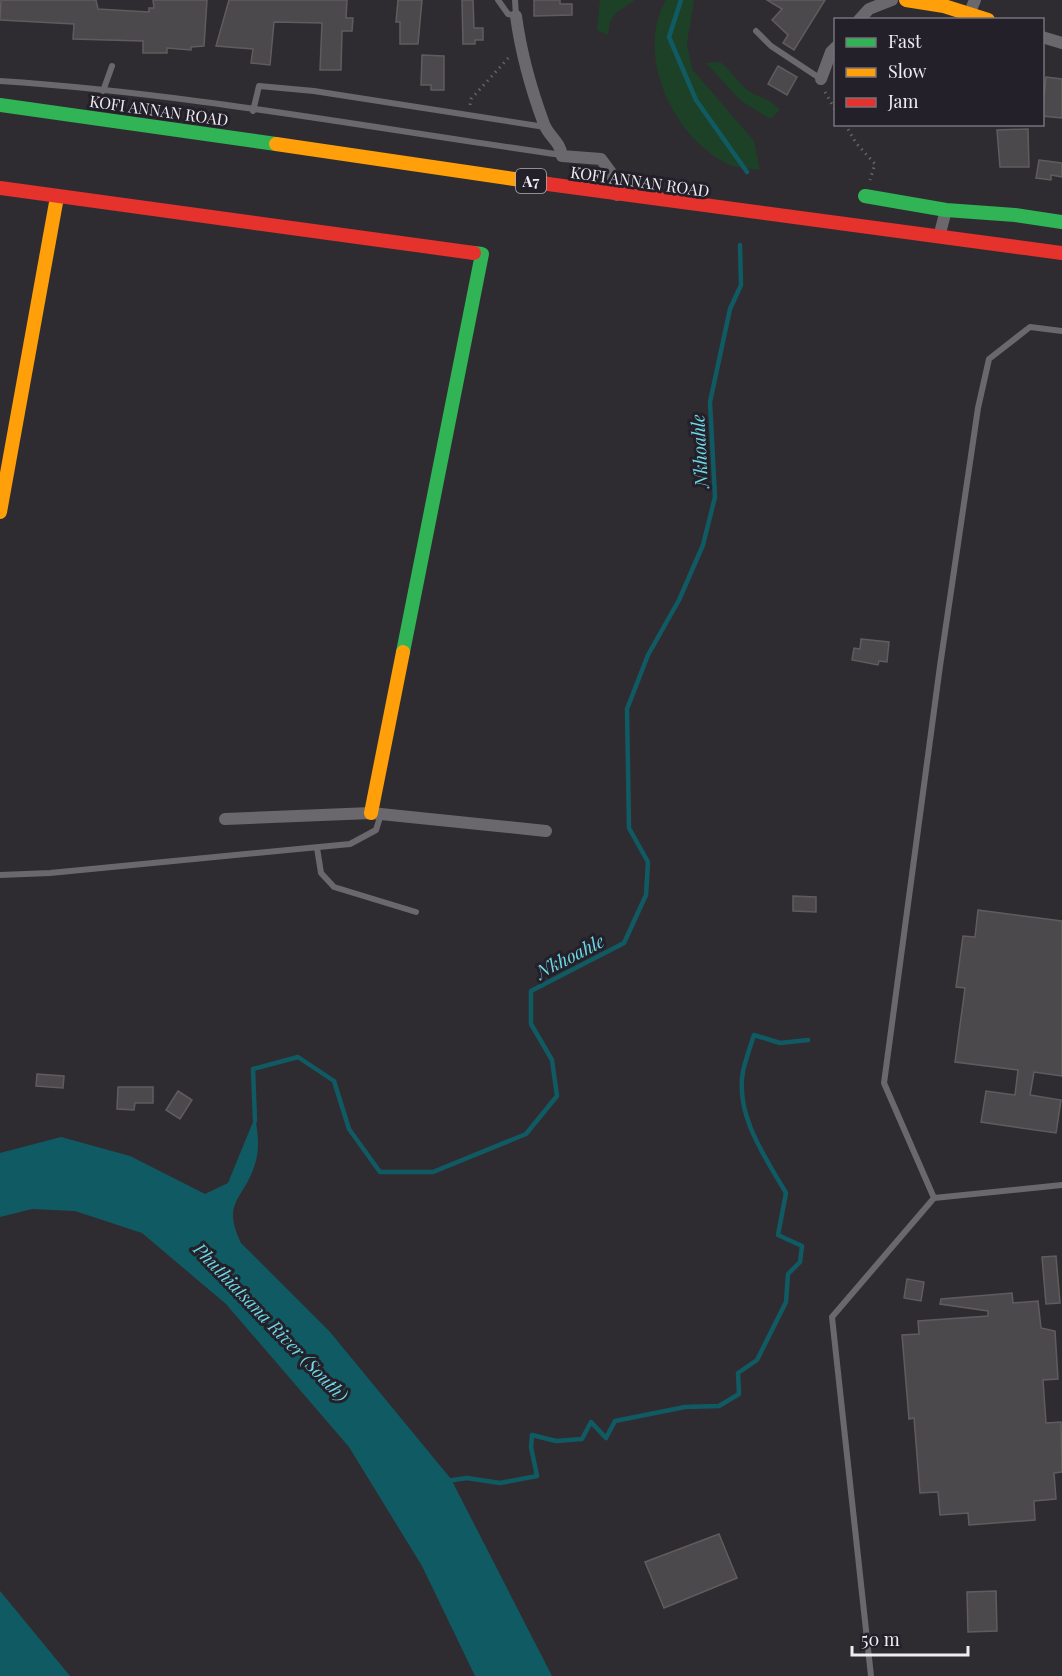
<svg xmlns="http://www.w3.org/2000/svg" width="1062" height="1676" viewBox="0 0 1062 1676" font-family="'Playfair Display',serif">
<style>
.green{fill:#1c4127}
.water{fill:#105b63}
.lines{fill:none;stroke-linecap:round;stroke-linejoin:round}
.stream{stroke:#105b63;stroke-width:4.5}
.building{fill:#4c494c;stroke:#605c5e;stroke-width:1.5}
.path{stroke:#656367;stroke-width:3;stroke-dasharray:1.5 4.5;stroke-linecap:butt}
.lane{stroke:#6a686c;stroke-width:6}
.street{stroke:#6a686c;stroke-width:12}
.fast{stroke:#30b455;stroke-width:14}
.slow{stroke:#ff9f0a;stroke-width:14}
.jam{stroke:#e5322d;stroke-width:14}
.labels{text-anchor:middle;dominant-baseline:central;stroke-width:6;stroke-linejoin:round;paint-order:stroke}
.shield{fill:#24202a;stroke:#b2afb7;stroke-width:1.5}
.shield-label{font-size:15px;font-weight:bold;fill:#efecf3}
.street-label{font-size:16px;fill:#efecf3;stroke:#24202a}
.water-label{font-size:18px;font-style:italic;fill:#6cdae7;stroke:#24202a}
</style>
<rect width="100%" height="100%" fill="#2e2c31"/>
<g class="green">
<path d="M600 0H635L616 13 610 22 608 35 597 30Z"/>
<path d="M666 0H694L687 44 692 69 754 141 760 170C749 168 733 168 724 162 672 134 635 54 666 0Z"/>
<path d="M720 62C730 69 735 79 744 87 758 100 765 94 780 110L770 119 741 101 706 63Z"/>
</g>
<g class="water">
<path d="M255 1117C258 1132 260 1149 255 1164 244 1200 221 1201 241 1243L330 1332 451 1479 552 1676H475L422 1566 349 1447 226 1304 142 1233 75 1211 32 1209 0 1217V1153L61 1137 130 1156 205 1194 228 1183Z"/>
<path d="M0 1591 70 1676H0Z"/>
</g>
<g class="lines">
<g class="stream">
<path d="M681 0 669 37 696 100 747 172"/>
<path d="M255 1121 253 1069 298 1057 334 1081 349 1129 380 1172H433L526 1134 557 1096 552 1060 531 1024V991L624 943 646 895 648 862 629 828 627 709 648 655 679 600 703 545 715 497 710 402 730 309 741 285 740 245"/>
<path d="M446 1481 467 1478 500 1483 537 1476 531 1447 532 1435 556 1441 582 1439 591 1422 606 1438 615 1421 685 1407 719 1406 739 1394 738 1373 757 1360 786 1302 788 1274 800 1262 802 1246 778 1235 786 1193C765 1157 735 1115 743 1071 746 1059 750 1047 754 1035L780 1043 808 1040"/>
</g>
</g>
<g class="building">
<path d="M1 0H96L98 9 149 12V8H154L153 0H207L204 46 191 47V50L167 48V53H143V41L73 39 74 24 0 20Z"/>
<path d="M229 0H347L346 18H353L352 31H342L341 70H320L322 23 274 22 270 65 251 63 253 49 216 46Z"/>
<path d="M398 0H422L418 44H400V22H396Z"/>
<path d="M462 0H473L474 28H483V40H475V44H463Z"/>
<path d="M534 0H560V4H572V15L534 16Z"/>
<path d="M767 0H825L794 50 783 43 788 35 772 20 782 9Z"/>
<path d="M422 55 444 56V90H431V85H421Z"/>
<path d="M778 66 797 77 787 95 768 84Z"/>
<path d="M1046 77 1062 79V118L1042 116Z"/>
<path d="M1028 129 1029 167H1000L997 130Z"/>
<path d="M1039 160 1062 163V177L1051 175V180L1036 178Z"/>
<path d="M861 639 889 642 887 662 879 661 878 665 852 660 854 648 860 649Z"/>
<path d="M793 896 816 897V912L793 911Z"/>
<path d="M978 910 1062 921V1076L1034 1072 1030 1095 1061 1100 1056 1133 981 1122 986 1091 1015 1095 1018 1070 955 1062 965 988 956 987 963 936 975 937Z"/>
<path d="M37 1074 64 1076 63 1088 36 1086Z"/>
<path d="M118 1087H153V1103H135L134 1110 117 1109Z"/>
<path d="M178 1091 192 1100 180 1119 166 1110Z"/>
<path d="M1056 1256 1060 1303 1046 1304 1042 1257Z"/>
<path d="M907 1279 924 1282 921 1301 904 1298Z"/>
<path d="M1012 1293 1013 1303 1038 1301 1041 1328 1055 1331 1058 1379 1043 1380 1046 1423 1061 1422 1062 1472 1054 1473 1056 1499 1034 1501 1035 1520 969 1525 968 1513 940 1515 938 1492 920 1493 914 1418 909 1419 902 1335 919 1334 918 1321 988 1316V1311L940 1304 941 1299Z"/>
<path d="M719 1534 737 1578 664 1608 645 1562Z"/>
<path d="M996 1591 997 1631 968 1632 967 1592Z"/>
</g>
<g class="lines">
<g class="path">
<path d="M825 92 836 111"/>
<path d="M470 105 471 99 511 55"/>
<path d="M845 124 856 143 875 164 870 180"/>
</g>
<g class="lane">
<path d="M498 0 508 14 516 16 515 0"/>
<path d="M756 31 771 46 821 79"/>
<path d="M0 81C186 93 377 129 562 155"/>
<path d="M103 91 112 66"/>
<path d="M253 111 259 86 314 91 545 127"/>
<path d="M317 848 321 873 334 887 416 912"/>
<path d="M0 875 50 873 350 844 376 830 381 814"/>
<path d="M934 1198 1062 1185"/>
<path d="M871 1676 832 1317 934 1198 884 1083 940 666 978 408 989 359 1030 327 1062 331"/>
</g>
<g class="street">
<path d="M970 12 975 0"/>
<path d="M516 16C521 53 531 89 544 124 549 137 560 141 562 156L601 159 612 174 617 195"/>
<path d="M859 20 869 9 892 0"/>
<path d="M1042 37 1062 43"/>
<path d="M821 79 831 52 836 47"/>
<path d="M939 237 946 210"/>
<path d="M225 819 371 813 546 831"/>
</g>
<g class="fast">
<path d="M0 105 276 144"/>
<path d="M865 196 946 210 1015 215 1062 222"/>
<path d="M403 652 482 254 474 253"/>
</g>
<g class="slow">
<path d="M906 0 944 6 988 20"/>
<path d="M276 144 548 184"/>
<path d="M0 512 57 197"/>
<path d="M371 813 403 652"/>
</g>
<g class="jam">
<path d="M548 184 1062 253"/>
<path d="M0 188 474 253"/>
</g>
</g>
<g class="labels">
<rect class="shield" x="516" y="169" width="30" height="24" rx="4.5"/>
<g class="shield-label">
<text x="531" y="181">A7</text>
</g>
<g class="street-label">
<text transform="translate(159 110) rotate(8)">KOFI ANNAN ROAD</text>
<text transform="translate(640 181) rotate(8)">KOFI ANNAN ROAD</text>
</g>
<g class="water-label">
<text transform="translate(699 451) rotate(-93)">Nkhoahle</text>
<text transform="translate(570 956) rotate(-27)">Nkhoahle</text>
<text transform="translate(271 1322) rotate(46)">Phuthiatsana River (South)</text>
</g>
</g>
<rect x="834" y="18" width="210" height="108" fill="#24202a" stroke="#75727a" stroke-width="1.5"/>
<rect x="846" y="38" width="30" height="9" fill="#30b455" stroke="#75727a" stroke-width="1.5"/>
<text x="888" y="48" font-size="18" fill="#efecf3">Fast</text>
<rect x="846" y="68" width="30" height="9" fill="#ff9f0a" stroke="#75727a" stroke-width="1.5"/>
<text x="888" y="78" font-size="18" fill="#efecf3">Slow</text>
<rect x="846" y="98" width="30" height="9" fill="#e5322d" stroke="#75727a" stroke-width="1.5"/>
<text x="888" y="108" font-size="18" fill="#efecf3">Jam</text>
<path d="M852 1646v9h116v-9" fill="none" stroke="#efecf3" stroke-width="3"/>
<text x="861" y="1646" font-size="18" fill="#efecf3" stroke="#24202a" stroke-width="4.5" paint-order="stroke">50 m</text>
</svg>
